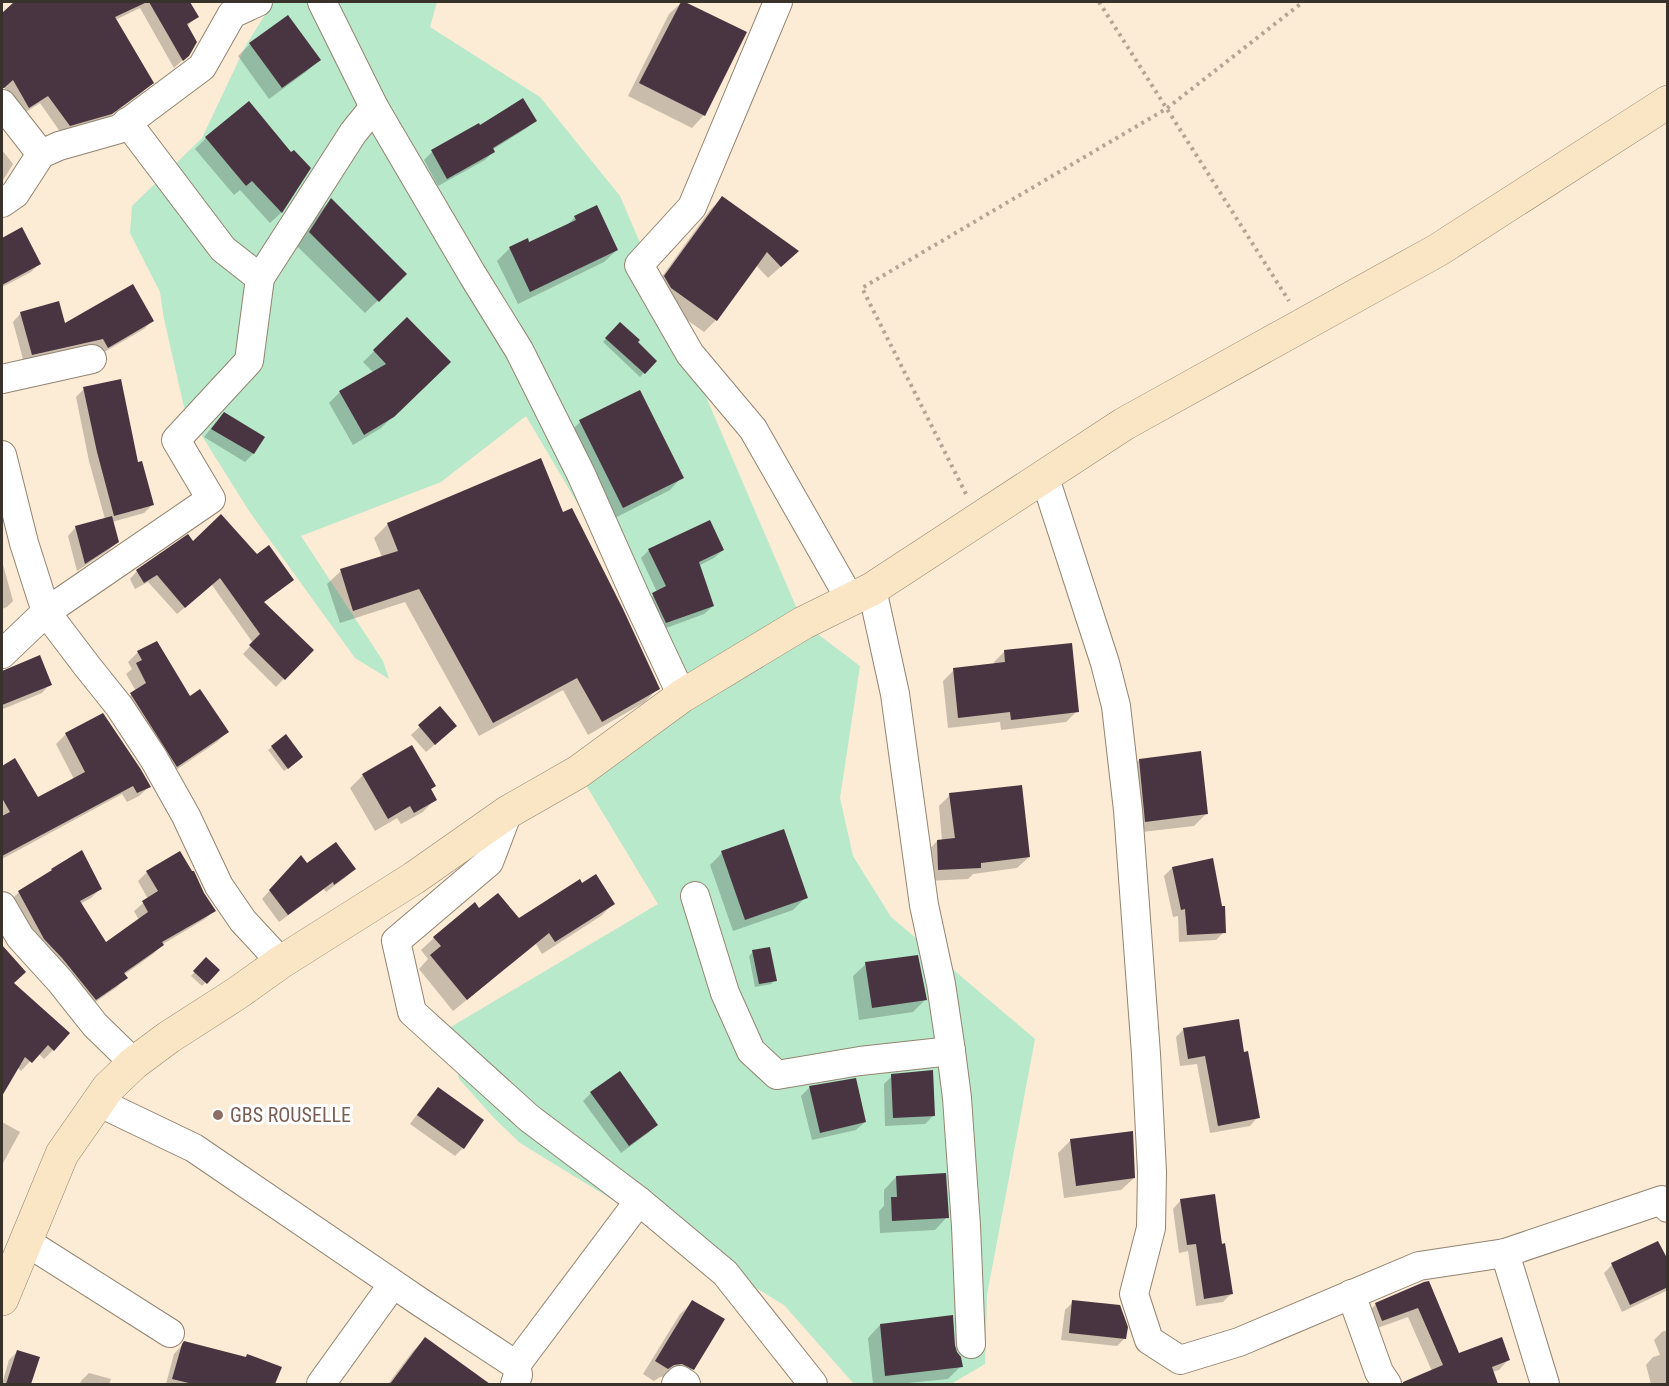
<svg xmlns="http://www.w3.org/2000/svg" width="1669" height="1386" viewBox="0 0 1669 1386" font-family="'Roboto Condensed',sans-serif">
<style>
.green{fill:#b8e9cb}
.shadow{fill:#0003}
.building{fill:#493541}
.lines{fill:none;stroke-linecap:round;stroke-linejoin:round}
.street-casing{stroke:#928470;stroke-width:30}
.secondary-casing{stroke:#928470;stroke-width:34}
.path{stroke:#b3a695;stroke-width:4;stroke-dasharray:3 4.5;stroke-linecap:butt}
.street{stroke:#fff;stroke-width:28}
.secondary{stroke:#fae5c5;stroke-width:33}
.education-dot{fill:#8d6e63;stroke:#fff;stroke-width:2}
.labels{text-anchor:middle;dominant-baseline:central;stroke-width:6;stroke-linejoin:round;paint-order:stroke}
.education-label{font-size:20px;fill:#785e54;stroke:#fff;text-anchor:start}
</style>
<rect width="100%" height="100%" fill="#fcebd5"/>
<path class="green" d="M273 2H437L430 27 540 97 620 196 803 623 860 666 840 798 853 856 891 917 1035 1039 987 1295 985 1364 951 1384H854L784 1305 520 1143 494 1118 459 1079 449 1028 658 904 578 772 682 696 652 630 526 416 441 482 301 536 383 661 389 679 355 658 249 511 184 407 164 319 160 292 130 233 132 206 202 138 246 45Z"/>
<g class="shadow">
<path d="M16 2H39L48 12 70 2H189L197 17 187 26 188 55 174 68 140 8 115 20 144 91 102 122 61 133 40 103 21 115 4 87 2 89V15Z"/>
<path d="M682 2 745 33 704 115 692 128 628 96 669 14Z"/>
<path d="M250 44 319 60 306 72 269 99 238 56Z"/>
<path d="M249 103 291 154 309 169 281 213 270 223 240 190 234 195 195 149 206 138Z"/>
<path d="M535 120 527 128 492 150 493 152 485 160 438 186 424 160 432 152Z"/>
<path d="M2 150 13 164 2 182Z"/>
<path d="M722 198 785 263 768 278 756 265 716 320 704 332 659 300 653 289 710 210Z"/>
<path d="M331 200 405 274 365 313 297 246 318 213Z"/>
<path d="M575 217 617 250 604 262 518 304 497 261 510 248 528 244 566 226Z"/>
<path d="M21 229 39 264 31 272 2 287V240Z"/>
<path d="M21 313 65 325 152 321 144 329 99 355 24 363 13 322Z"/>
<path d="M407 319 449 362 381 428 353 445 329 403 340 392 374 373 363 362Z"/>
<path d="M620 324 655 361 640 377 603 342Z"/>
<path d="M84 389 137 464 152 505 144 513 112 522 117 542 109 550 77 571 68 536 76 527 105 519 89 461 76 397Z"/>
<path d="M216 422 263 437 253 454 245 462 204 437Z"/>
<path d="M580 422 682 477 670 490 611 520 568 434Z"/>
<path d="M562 514 658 688 645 702 588 735 563 690 479 736 405 602 340 623 327 584 341 571 382 557 374 538 388 524Z"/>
<path d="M193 543 257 556 292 580 284 587 263 603 312 650 276 687 243 654 253 643 212 585 177 614 148 582 135 589 130 579 137 571Z"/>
<path d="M649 550H723L714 558 698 566 713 606 704 614 658 631 645 603 657 592 641 558Z"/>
<path d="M2 561 13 601 7 607 2 609Z"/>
<path d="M1005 651 1077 711 1066 722 1001 730 1000 722 948 728 943 681 954 670 994 665V662Z"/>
<path d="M138 652 227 732 217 742 167 776 120 704 136 691 126 674 132 669 128 662Z"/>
<path d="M39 657 50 684 42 693 3 709 2 672Z"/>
<path d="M440 708 447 734 426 752 411 735Z"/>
<path d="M103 715 149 787 139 796 127 802 122 794 2 859V768L15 760 38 799 74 779 56 744 66 734Z"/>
<path d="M272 747 298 761 284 771 268 750Z"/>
<path d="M411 747 434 786 430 790 435 799 423 812 401 824 397 818 375 831 350 788 363 775Z"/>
<path d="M1139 760 1206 814 1194 826 1133 833 1127 773Z"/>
<path d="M950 795 1029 857 1017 868 973 874 968 879 927 881 926 853 937 841H942L939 806Z"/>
<path d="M722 853 806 897 793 910 733 931 710 865Z"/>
<path d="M293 865H307L354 869 346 877 326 892 324 889 279 922 262 899Z"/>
<path d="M1172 868 1221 908 1224 932 1216 940 1179 942 1178 916 1173 917 1164 876Z"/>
<path d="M147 872 203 894 214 911 205 919 163 944 153 954 124 975 126 978 117 987 87 1008 10 901 19 892 100 889 91 898 80 904 106 944 139 920 134 911 148 899 138 881Z"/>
<path d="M475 904 479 910 518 920 613 904 601 916 542 954 536 944 453 1011 419 969 428 959 421 950 434 938Z"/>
<path d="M2 947 24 972 12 984 53 1050 44 1059 38 1053 21 1071 17 1067 2 1093Z"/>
<path d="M753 952 775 980 771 984 755 987 749 956Z"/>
<path d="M206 959 218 970 202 986 191 976Z"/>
<path d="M866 964 925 1000 913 1012 859 1020 853 976Z"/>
<path d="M1184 1029 1243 1054 1258 1117 1250 1126 1210 1133 1197 1064 1180 1066 1176 1037Z"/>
<path d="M892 1076 933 1116 925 1124 885 1126 884 1084Z"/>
<path d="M855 1080 865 1122 856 1130 812 1140 801 1096 809 1088Z"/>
<path d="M438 1089 463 1148 455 1156 410 1124 430 1097Z"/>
<path d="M591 1093 657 1125 648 1133 621 1153 583 1101Z"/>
<path d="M2 1122 20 1132 2 1165Z"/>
<path d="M1071 1140 1134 1178 1121 1190 1064 1198 1058 1153Z"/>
<path d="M896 1177 947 1217 935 1230 880 1233 879 1211 884 1206V1190Z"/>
<path d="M1181 1200 1221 1245 1231 1294 1223 1302 1196 1306 1188 1251 1179 1253 1173 1209Z"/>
<path d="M1658 1243 1668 1264V1290L1622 1312 1604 1273 1612 1265Z"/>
<path d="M1424 1283 1458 1355 1508 1360 1499 1370 1492 1372 1497 1384H1410L1417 1377 1432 1371 1408 1317 1372 1330 1366 1314 1376 1304Z"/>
<path d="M693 1302V1369L680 1381 668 1376 660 1377 654 1381 643 1374 680 1314Z"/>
<path d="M1073 1302 1125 1338 1117 1346 1061 1340 1065 1310Z"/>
<path d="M880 1325 961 1366 948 1379 898 1384H873L868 1338Z"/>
<path d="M1668 1330V1384H1651L1646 1365 1653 1357 1660 1355 1654 1340 1662 1332Z"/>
<path d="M425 1339 487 1384H388L413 1351Z"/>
<path d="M185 1342 280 1368 274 1384H166L174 1354Z"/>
<path d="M17 1352 38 1358 30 1384H2L9 1360Z"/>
<path d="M89 1373 111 1379 109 1384H80L81 1381Z"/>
</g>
<g class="building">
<path d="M14 2H147L115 17 154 83 112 114 70 126 48 96 29 108 13 80 4 88H2V13Z"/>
<path d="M149 2H190L199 17 187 24 197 42 189 56 183 61Z"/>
<path d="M681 2H685L747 32 705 116 639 83Z"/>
<path d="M288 15 321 60 282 88 249 43Z"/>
<path d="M523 98 537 121 493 148 495 152 447 179 431 150 479 123 480 125Z"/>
<path d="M249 101 291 152 294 150 311 168 282 213 252 181 246 186 205 137Z"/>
<path d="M722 196 799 251 781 267 767 252 717 321 671 288 664 276Z"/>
<path d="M331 198 407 274 379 302 309 232Z"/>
<path d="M597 205 618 250 530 292 509 247 528 238 529 242 576 220 574 216Z"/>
<path d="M22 227 41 264 2 285V238Z"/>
<path d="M133 284 154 321 108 348 103 339 32 355 20 312 59 301 65 323Z"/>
<path d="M407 317 451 362 394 417 364 435 339 391 386 364 373 350Z"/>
<path d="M620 322 640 340 638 342 657 361 645 374 605 338Z"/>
<path d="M121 379 138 462 142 461 154 505 114 516 97 452 83 387Z"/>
<path d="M640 390 684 478 623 508 579 420Z"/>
<path d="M224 412 265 437 254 454 211 429Z"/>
<path d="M541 458 563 512 572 508 623 609 660 689 602 722 577 678 493 723 419 589 353 611 340 569 398 551 387 523Z"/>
<path d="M221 514 257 554 269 545 294 580 264 602 314 650 285 680 249 645 260 634 220 578 185 608 157 575 144 583 136 570 188 534 193 541Z"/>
<path d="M112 516 119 542 85 564 75 526Z"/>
<path d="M710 520 724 550 699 562 714 606 666 623 652 593 666 586 648 549Z"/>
<path d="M157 641 190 696 200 689 229 732 177 767 130 693 146 683 136 663 142 660 137 651Z"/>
<path d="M1072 643 1079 712 1011 720 1010 712 958 718 953 668 1005 662 1004 650Z"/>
<path d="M40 655 52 685 2 705V671Z"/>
<path d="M440 706 457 726 435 745 418 725Z"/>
<path d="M103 713 140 768 151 787 137 793 133 786 2 856V816L10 812 2 798V766L15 758 38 797 85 772 65 733Z"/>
<path d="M286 734 303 757 288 769 271 746Z"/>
<path d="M412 745 436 786 431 789 437 800 414 813 410 806 388 819 362 774Z"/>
<path d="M1201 751 1208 814 1145 822 1139 759Z"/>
<path d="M1022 785 1030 857 981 863V868L938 870 937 840 955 838 949 793Z"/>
<path d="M784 829 808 898 745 920 721 851Z"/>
<path d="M336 842 356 869 334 885 333 882 288 915 269 890 301 855 307 863Z"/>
<path d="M82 850 102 889 80 901 106 942 148 912 142 901 158 891 146 871 180 851 192 871H194L204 893 216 911 162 942 164 945 124 973 128 978 96 1000 62 958 44 939 18 891 52 870 51 869Z"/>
<path d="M1213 858 1222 906H1225L1226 933 1187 935 1185 909 1181 910 1172 867Z"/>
<path d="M596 874 615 904 555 942 549 933 467 1000 430 955 441 946 433 937 475 902 479 908 498 893 519 918 580 879 582 883Z"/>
<path d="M2 945 26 972 14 983 70 1033 54 1051 48 1045 32 1063 25 1057 2 1096Z"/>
<path d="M770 947 777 981 759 984 752 950Z"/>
<path d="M918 955 927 1000 872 1008 865 962Z"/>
<path d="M206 957 220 970 207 984 193 971Z"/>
<path d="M1239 1019 1244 1052 1248 1051 1260 1118 1218 1126 1205 1056 1188 1059 1183 1028Z"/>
<path d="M933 1070 935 1116 893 1118 891 1074Z"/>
<path d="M620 1071 658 1125 629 1146 590 1092Z"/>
<path d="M856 1078 866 1122 820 1133 809 1086Z"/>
<path d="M438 1087 484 1120 464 1149 417 1115Z"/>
<path d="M1133 1131 1135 1178 1076 1186 1070 1139Z"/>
<path d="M946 1173 949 1218 892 1221 891 1197H897L896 1176Z"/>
<path d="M1215 1194 1222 1244 1225 1243 1233 1294 1204 1299 1196 1244 1187 1245 1180 1199Z"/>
<path d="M1658 1241 1668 1260V1287L1630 1305 1611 1263Z"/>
<path d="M1429 1281 1459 1353 1502 1337 1510 1360 1492 1367 1498 1384H1403V1382L1443 1365 1418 1308 1382 1321 1375 1303 1424 1282Z"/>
<path d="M692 1300 725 1319 694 1370 682 1364 674 1365 668 1369 655 1361Z"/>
<path d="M1072 1300 1120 1305 1128 1327 1126 1339 1069 1333Z"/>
<path d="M953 1315 955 1345 957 1352 961 1357 963 1367 885 1376 880 1324Z"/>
<path d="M425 1337 490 1384H390Z"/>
<path d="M184 1341 246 1357 247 1354 282 1367 275 1384H193L172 1379 182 1344Z"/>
<path d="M17 1350 40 1357 31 1384H6Z"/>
</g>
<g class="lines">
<defs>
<g id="street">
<path d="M322 2 374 107 472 274 519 350 581 474 637 600 682 696"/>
<path d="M778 2 692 207 639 265 690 354 753 429 850 599"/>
<path d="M2 104 41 154"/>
<path d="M127 122 223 249 260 278"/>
<path d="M2 203 15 194 41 154 59 146 119 129 202 67 232 14 258 2"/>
<path d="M2 379 92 359"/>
<path d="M2 455 24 543 46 612 87 666 119 706 154 759 186 816 219 886 243 921 281 962"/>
<path d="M1044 475 1105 663 1116 706 1128 810 1146 1054 1152 1172 1151 1228 1134 1294 1149 1340 1180 1360 1239 1342 1419 1266 1505 1253 1662 1200 1668 1208"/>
<path d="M872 589 895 694 924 905 941 984 951 1051 957 1098 966 1226 971 1344"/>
<path d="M2 654 46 612 211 499 176 440 249 361 260 278 353 133 374 107"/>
<path d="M508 812 489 862 396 941 412 1012 529 1118 639 1201 725 1273 813 1384"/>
<path d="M695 896 725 993 751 1051 777 1075 860 1061 951 1051"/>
<path d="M2 906 20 937 60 981 95 1025 134 1063"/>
<path d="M98 1102 194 1148 420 1302 516 1365 518 1375 515 1384"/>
<path d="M25 1241 170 1333"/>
<path d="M1505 1253 1545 1384"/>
<path d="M1351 1294 1379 1372 1387 1384"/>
<path d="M516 1365 639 1201"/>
<path d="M321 1384 393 1284"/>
<path d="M676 1384 680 1380 686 1384"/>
</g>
<path id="secondary" d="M2 1299 62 1154 108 1088 134 1063 169 1037 236 994 281 962 414 878 508 812 578 772 682 696 803 623 872 589 1124 424 1438 250 1668 102"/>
</defs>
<use href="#street" class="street-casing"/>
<use href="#secondary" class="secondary-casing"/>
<g class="path">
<path d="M1099 2 1289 301"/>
<path d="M966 494 862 288 1166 109 1303 2"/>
</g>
<use href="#street" class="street"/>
<use href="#secondary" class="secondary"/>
</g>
<circle class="education-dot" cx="218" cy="1115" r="6"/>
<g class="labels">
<g class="education-label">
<text x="230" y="1115">GBS ROUSELLE</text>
</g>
</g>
<rect width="1669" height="1386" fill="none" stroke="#38322a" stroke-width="6"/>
</svg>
